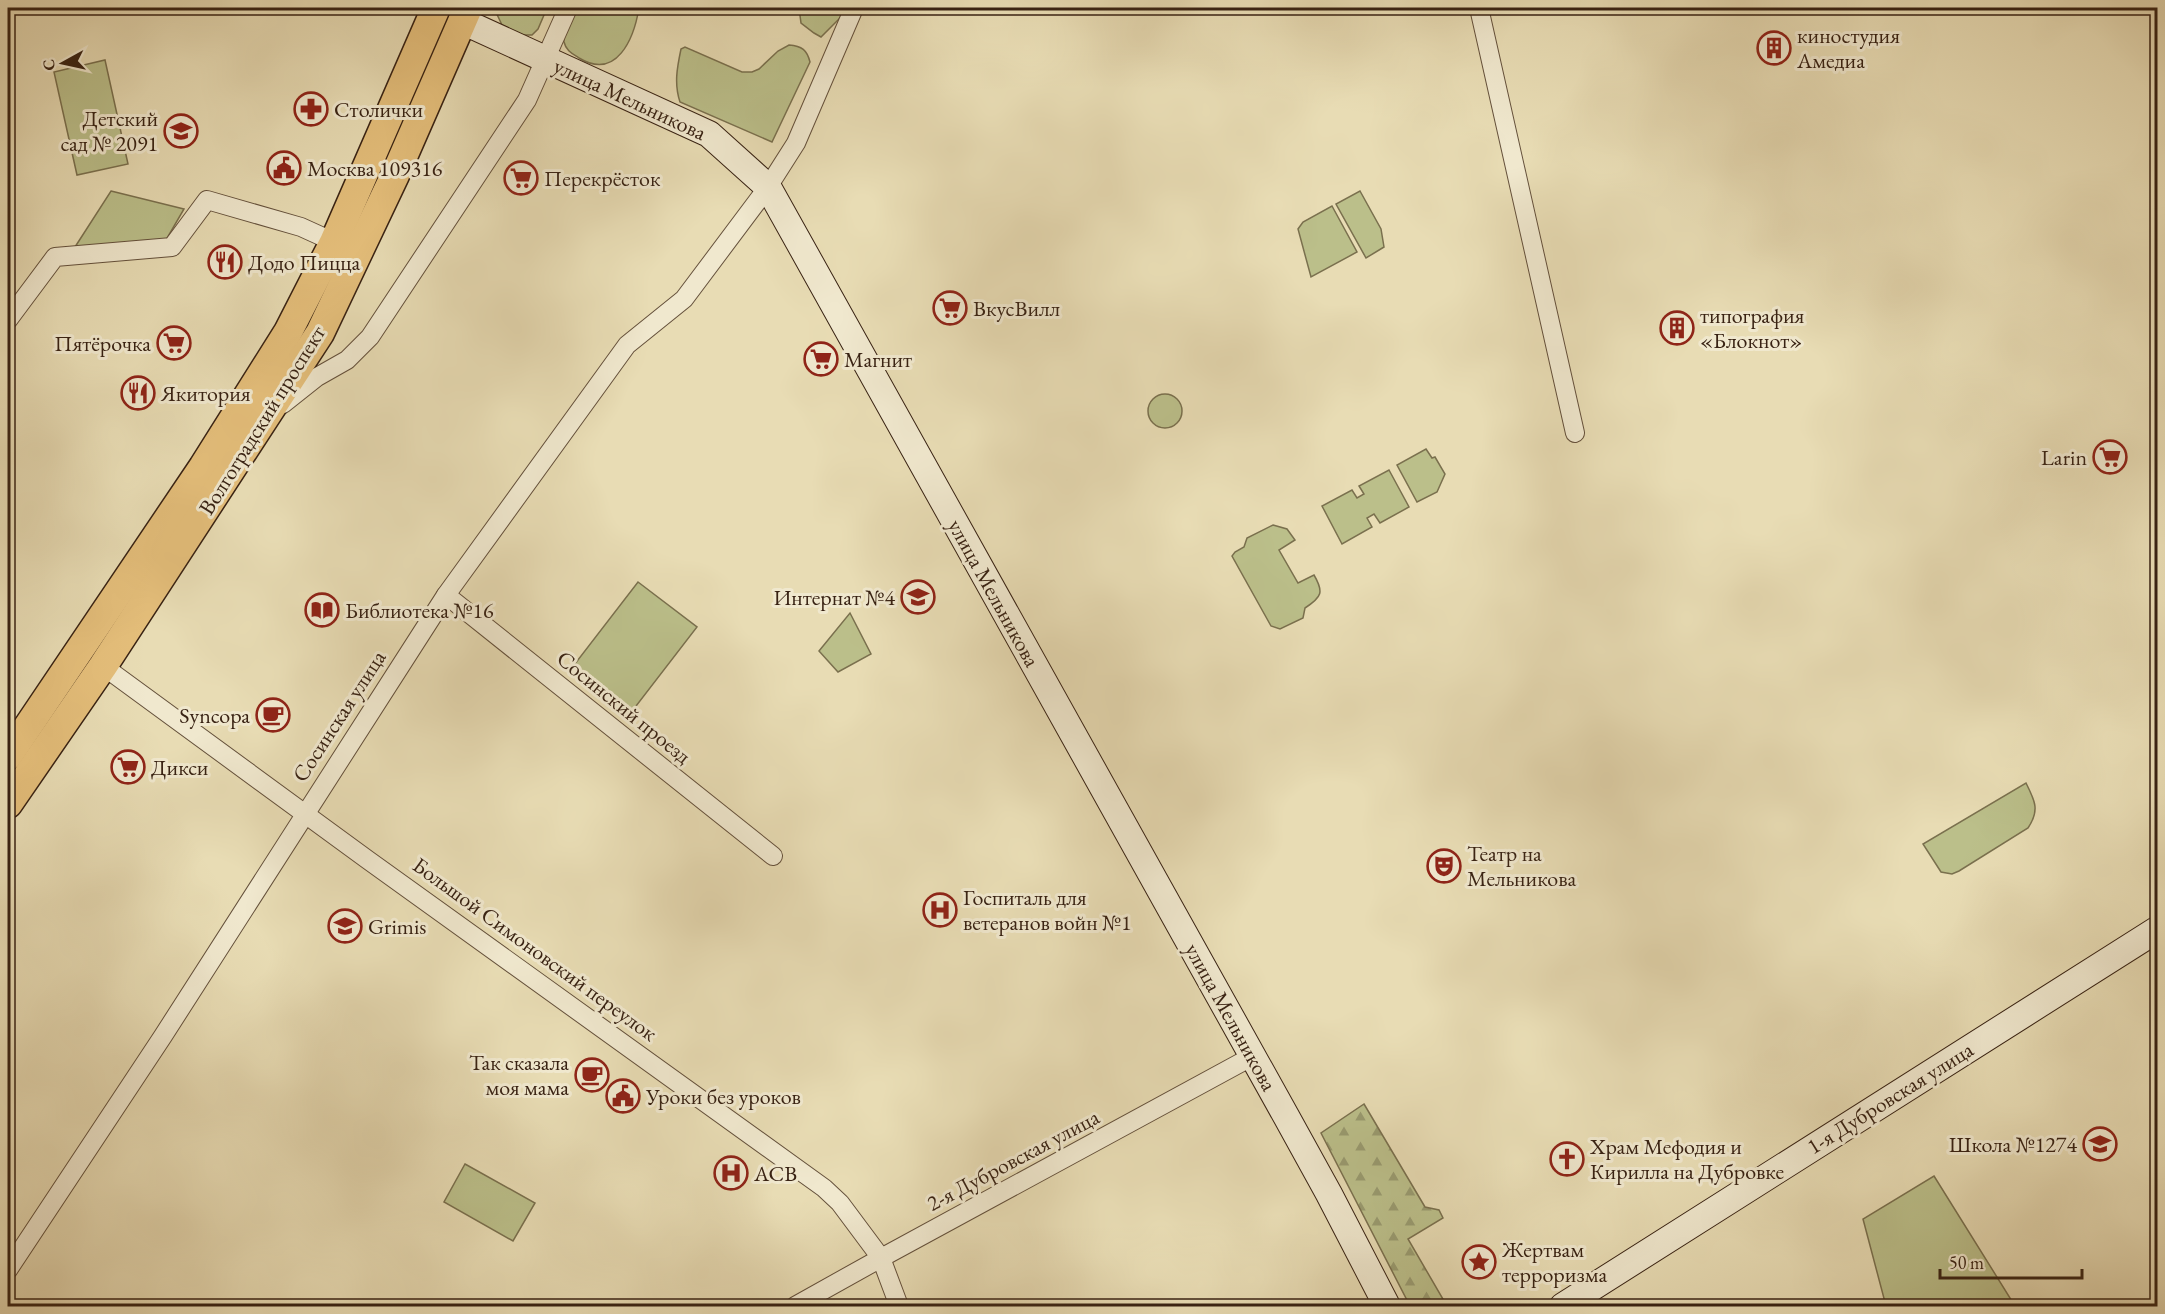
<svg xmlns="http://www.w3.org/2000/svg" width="2165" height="1314" viewBox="0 0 2165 1314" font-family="'EB Garamond',serif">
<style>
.green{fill:#bbbf8a;stroke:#7a704e;stroke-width:1.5}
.forest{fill:url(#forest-firs);stroke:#7a704e;stroke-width:1.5}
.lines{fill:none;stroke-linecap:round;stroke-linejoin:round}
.street-casing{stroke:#64503b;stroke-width:20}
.secondary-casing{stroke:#382213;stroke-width:28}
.primary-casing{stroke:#382213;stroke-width:31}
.street{stroke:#f0e8ce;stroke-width:18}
.secondary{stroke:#f0e8ce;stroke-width:26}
.primary{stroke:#e4be7a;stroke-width:28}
.labels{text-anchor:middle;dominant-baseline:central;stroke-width:6;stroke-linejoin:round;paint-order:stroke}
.poi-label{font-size:22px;fill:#382213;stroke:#f0e8ce;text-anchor:start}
.street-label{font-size:22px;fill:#382213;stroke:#f0e8ce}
</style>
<defs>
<pattern id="forest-firs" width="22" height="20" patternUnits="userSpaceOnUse" patternTransform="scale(1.5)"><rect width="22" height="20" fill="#bbbf8a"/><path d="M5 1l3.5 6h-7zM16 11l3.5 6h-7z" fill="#999b70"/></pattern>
</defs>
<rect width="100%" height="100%" fill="#e8dcb4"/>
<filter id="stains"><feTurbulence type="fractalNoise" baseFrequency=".00333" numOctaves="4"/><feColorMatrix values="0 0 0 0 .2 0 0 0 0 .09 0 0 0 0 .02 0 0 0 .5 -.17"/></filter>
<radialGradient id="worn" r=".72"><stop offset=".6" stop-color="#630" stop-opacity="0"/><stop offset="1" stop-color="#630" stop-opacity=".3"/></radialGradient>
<g class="green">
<path d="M494 8H547L538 29 532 35H522L502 25Z"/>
<path d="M575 8H639C634 38 617 81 579 58 573 54 566 51 564 42 562 31 571 18 575 8Z"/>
<path d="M799 8H843L842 16 821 37 814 33 801 23Z"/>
<path d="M789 45C802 46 807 50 810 62L772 142 680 102C674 84 677 68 681 49L685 47 742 72H752L759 69 778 51Z"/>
<path d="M105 60 128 164 77 175 54 72Z"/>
<path d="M111 191 184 209 166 240 75 247Z"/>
<path d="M1360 191 1381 229 1384 247 1366 258 1336 204Z"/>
<path d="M1332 206 1357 252 1311 277 1298 229 1303 222Z"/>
<circle cx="1165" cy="411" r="17"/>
<path d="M1426 449 1432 458 1435 457 1445 474 1437 492 1417 502 1397 465Z"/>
<path d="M1389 470 1409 507 1380 523 1374 514 1367 518 1372 527 1342 544 1322 506 1352 490 1357 498 1364 494 1359 486Z"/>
<path d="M1273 525 1287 529 1295 540 1279 550 1298 583 1314 575C1324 592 1322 597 1305 608L1303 618 1280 629 1271 626 1232 556 1235 552 1244 547 1247 538Z"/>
<path d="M638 582 697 627 633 710 574 665Z"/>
<path d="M850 613 871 654 838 672 819 651Z"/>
<path d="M2026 783C2035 801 2040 810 2028 828L1959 871 1952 874 1941 872 1923 844Z"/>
<path d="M465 1164 535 1203 513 1241 444 1202Z"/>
<path d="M1934 1176 2015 1306H1886L1863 1219Z"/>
</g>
<path class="forest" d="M1364 1104 1425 1207 1439 1210 1443 1218 1408 1239 1447 1306H1410L1321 1133Z"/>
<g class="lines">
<defs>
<g id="street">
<path d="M1479 8 1575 433"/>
<path d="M8 320 55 257 172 247 207 200 301 227 334 242"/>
<path d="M283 404 317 377 347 360 370 337 527 100 568 8"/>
<path d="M446 595 773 856"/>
<path d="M103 666 368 860 824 1188 840 1203 881 1258 899 1306"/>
<path d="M8 1270 163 1036 446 595 627 345 684 299 768 187 796 143 854 8"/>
<path d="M795 1306 881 1258 1253 1056"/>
</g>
<g id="secondary">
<path d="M462 21 709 134 768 187 1286 1116 1329 1194 1387 1306"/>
<path d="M1563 1306 2158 929"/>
</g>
<g id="primary">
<path d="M8 756 203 467 288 332 334 242 436 8"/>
<path d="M8 804 103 666 320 333 395 175 468 8"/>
</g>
</defs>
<use href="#street" class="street-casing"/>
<use href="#secondary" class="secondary-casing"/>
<use href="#primary" class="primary-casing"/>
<use href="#street" class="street"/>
<use href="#secondary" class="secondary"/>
<use href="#primary" class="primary"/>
</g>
<defs>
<symbol id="building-ring" viewBox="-11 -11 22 22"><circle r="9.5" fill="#f0e8ce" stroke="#8f2418" stroke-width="1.5"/><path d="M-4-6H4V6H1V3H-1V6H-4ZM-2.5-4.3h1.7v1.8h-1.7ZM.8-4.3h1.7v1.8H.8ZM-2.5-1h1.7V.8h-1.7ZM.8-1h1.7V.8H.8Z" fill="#8f2418"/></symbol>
<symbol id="pharmacy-ring" viewBox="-11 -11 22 22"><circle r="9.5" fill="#f0e8ce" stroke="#8f2418" stroke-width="1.5"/><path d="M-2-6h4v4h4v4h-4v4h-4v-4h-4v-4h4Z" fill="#8f2418"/></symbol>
<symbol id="school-ring" viewBox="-11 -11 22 22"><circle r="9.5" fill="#f0e8ce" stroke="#8f2418" stroke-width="1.5"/><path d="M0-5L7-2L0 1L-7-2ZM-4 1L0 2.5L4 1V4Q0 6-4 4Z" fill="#8f2418"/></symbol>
<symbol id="civic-ring" viewBox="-11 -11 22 22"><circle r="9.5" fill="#f0e8ce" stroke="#8f2418" stroke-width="1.5"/><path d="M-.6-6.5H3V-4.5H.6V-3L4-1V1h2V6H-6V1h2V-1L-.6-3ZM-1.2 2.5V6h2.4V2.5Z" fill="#8f2418"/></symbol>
<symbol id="supermarket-ring" viewBox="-11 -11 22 22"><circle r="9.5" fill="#f0e8ce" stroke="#8f2418" stroke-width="1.5"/><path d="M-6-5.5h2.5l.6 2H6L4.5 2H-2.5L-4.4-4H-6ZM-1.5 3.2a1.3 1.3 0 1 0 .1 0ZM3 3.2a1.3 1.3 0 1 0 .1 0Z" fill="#8f2418"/></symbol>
<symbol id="restaurant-ring" viewBox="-11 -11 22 22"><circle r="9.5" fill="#f0e8ce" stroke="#8f2418" stroke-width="1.5"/><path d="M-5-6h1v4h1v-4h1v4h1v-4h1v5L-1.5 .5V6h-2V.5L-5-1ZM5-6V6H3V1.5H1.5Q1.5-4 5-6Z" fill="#8f2418"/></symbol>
<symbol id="library-ring" viewBox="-11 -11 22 22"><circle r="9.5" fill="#f0e8ce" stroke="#8f2418" stroke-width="1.5"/><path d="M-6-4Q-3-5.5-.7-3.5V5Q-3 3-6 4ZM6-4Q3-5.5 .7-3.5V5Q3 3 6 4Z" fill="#8f2418"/></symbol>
<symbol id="cafe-ring" viewBox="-11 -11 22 22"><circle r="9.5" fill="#f0e8ce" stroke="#8f2418" stroke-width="1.5"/><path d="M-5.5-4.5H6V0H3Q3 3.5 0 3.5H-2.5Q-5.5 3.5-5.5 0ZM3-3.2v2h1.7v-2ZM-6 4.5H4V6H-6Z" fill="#8f2418"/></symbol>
<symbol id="theatre-ring" viewBox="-11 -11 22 22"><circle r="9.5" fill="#f0e8ce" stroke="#8f2418" stroke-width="1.5"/><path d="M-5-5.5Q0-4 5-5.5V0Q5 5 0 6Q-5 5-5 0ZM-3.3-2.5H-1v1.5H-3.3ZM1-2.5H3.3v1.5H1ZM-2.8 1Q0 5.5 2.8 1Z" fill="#8f2418"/></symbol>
<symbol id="hospital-ring" viewBox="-11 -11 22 22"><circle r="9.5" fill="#f0e8ce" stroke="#8f2418" stroke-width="1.5"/><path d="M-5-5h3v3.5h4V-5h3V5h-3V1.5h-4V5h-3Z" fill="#8f2418"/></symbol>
<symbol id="church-ring" viewBox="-11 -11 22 22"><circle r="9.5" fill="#f0e8ce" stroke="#8f2418" stroke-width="1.5"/><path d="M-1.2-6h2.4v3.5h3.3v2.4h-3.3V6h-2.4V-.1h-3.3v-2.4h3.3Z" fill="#8f2418"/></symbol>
<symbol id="sight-ring" viewBox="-11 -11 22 22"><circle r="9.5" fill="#f0e8ce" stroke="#8f2418" stroke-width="1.5"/><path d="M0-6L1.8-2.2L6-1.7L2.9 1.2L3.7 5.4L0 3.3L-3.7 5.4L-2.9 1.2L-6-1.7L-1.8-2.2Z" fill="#8f2418"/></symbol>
</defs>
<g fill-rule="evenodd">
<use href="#building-ring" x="1755" y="29" width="38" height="38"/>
<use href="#pharmacy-ring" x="292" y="90" width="38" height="38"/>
<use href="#school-ring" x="162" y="112" width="38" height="38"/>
<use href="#civic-ring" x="265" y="149" width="38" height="38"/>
<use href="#supermarket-ring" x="502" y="159" width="38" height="38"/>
<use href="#restaurant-ring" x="206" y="243" width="38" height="38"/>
<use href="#supermarket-ring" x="931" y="289" width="38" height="38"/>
<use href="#building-ring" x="1658" y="309" width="38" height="38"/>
<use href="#supermarket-ring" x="155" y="324" width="38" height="38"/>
<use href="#supermarket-ring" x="802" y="340" width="38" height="38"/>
<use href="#restaurant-ring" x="119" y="374" width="38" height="38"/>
<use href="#supermarket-ring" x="2091" y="438" width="38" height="38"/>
<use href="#school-ring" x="899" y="578" width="38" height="38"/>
<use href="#library-ring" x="303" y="591" width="38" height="38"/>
<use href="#cafe-ring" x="254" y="696" width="38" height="38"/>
<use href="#supermarket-ring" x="109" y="748" width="38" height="38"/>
<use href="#theatre-ring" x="1425" y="847" width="38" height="38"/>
<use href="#hospital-ring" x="921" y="891" width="38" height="38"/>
<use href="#school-ring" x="326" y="907" width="38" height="38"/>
<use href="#cafe-ring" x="573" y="1056" width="38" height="38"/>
<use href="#civic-ring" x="604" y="1077" width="38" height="38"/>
<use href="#school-ring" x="2081" y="1125" width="38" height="38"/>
<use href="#church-ring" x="1548" y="1140" width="38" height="38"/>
<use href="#hospital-ring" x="712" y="1154" width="38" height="38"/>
<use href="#sight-ring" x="1460" y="1243" width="38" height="38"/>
</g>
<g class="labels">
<g class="poi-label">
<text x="1797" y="35">киностудия<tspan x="1797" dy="25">Амедиа</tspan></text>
<text x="334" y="109">Столички</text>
<text x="158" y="118" text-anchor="end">Детский<tspan x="158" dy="25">сад № 2091</tspan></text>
<text x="307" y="168">Москва 109316</text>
<text x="544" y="178">Перекрёсток</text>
<text x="248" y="262">Додо Пицца</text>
<text x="973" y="308">ВкусВилл</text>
<text x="1700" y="315">типография<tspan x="1700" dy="25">«Блокнот»</tspan></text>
<text x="151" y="343" text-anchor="end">Пятёрочка</text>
<text x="844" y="359">Магнит</text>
<text x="161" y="393">Якитория</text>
<text x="2087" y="457" text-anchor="end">Larin</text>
<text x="895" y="597" text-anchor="end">Интернат №4</text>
<text x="345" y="610">Библиотека №16</text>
<text x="250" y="715" text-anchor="end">Syncopa</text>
<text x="151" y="767">Дикси</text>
<text x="1467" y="853">Театр на<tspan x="1467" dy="25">Мельникова</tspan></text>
<text x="963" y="897">Госпиталь для<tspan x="963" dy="25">ветеранов войн №1</tspan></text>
<text x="368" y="926">Grimis</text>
<text x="569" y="1062" text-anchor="end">Так сказала<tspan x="569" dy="25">моя мама</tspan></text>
<text x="646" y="1096">Уроки без уроков</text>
<text x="2077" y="1144" text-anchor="end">Школа №1274</text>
<text x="1590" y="1146">Храм Мефодия и<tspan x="1590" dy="25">Кирилла на Дубровке</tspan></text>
<text x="754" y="1173">АСВ</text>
<text x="1502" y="1249">Жертвам<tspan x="1502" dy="25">терроризма</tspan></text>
</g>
<g class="street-label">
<text transform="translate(630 99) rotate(25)">улица Мельникова</text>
<text transform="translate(262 420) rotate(-58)">Волгоградский проспект</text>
<text transform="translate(994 593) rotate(61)">улица Мельникова</text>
<text transform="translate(624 707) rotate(39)">Сосинский проезд</text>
<text transform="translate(339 716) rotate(-57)">Сосинская улица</text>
<text transform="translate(535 949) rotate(36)">Большой Симоновский переулок</text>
<text transform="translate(1231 1017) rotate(61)">улица Мельникова</text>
<text transform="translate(1890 1098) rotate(-32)">1-я Дубровская улица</text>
<text transform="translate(1013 1160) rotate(-28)">2-я Дубровская улица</text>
</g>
</g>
<rect width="2165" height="1314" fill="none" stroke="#e8dcb4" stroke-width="30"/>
<rect x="9" y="9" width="2147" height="1296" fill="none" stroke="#382213" stroke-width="3"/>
<rect x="15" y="15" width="2135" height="1284" fill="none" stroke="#382213" stroke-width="1.5"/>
<g transform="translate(63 63) rotate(262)" stroke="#f0e8ce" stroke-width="4.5" paint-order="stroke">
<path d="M0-4.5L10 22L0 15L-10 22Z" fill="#382213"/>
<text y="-9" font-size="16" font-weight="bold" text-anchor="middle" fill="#382213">С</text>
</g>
<path d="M1940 1269v9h142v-9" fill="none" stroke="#382213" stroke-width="3"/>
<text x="1949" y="1269" font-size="18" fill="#382213" stroke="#f0e8ce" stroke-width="4.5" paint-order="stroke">50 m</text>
<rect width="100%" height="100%" filter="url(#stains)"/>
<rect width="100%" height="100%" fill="url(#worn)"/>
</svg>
